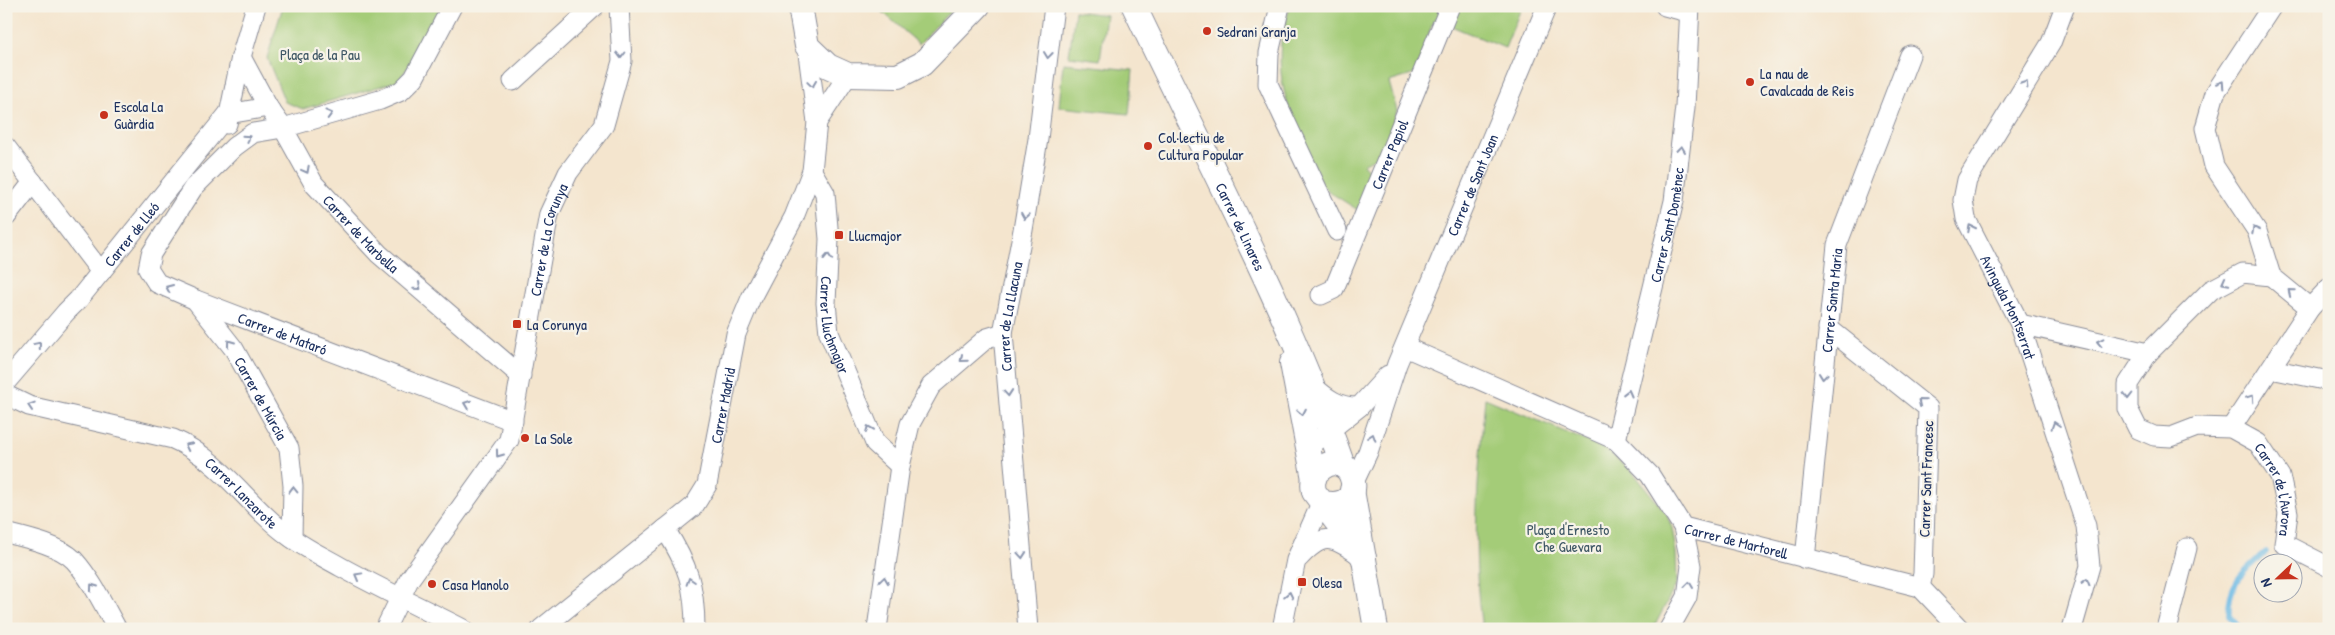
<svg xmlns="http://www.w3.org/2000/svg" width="2335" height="635" viewBox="0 0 2335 635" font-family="'Patrick Hand',sans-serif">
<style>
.green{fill:#a4cc78;stroke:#607e6b}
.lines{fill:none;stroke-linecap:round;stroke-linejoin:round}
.stream{stroke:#6bb9e5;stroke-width:5.5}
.minor-casing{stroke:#888a96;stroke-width:21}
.tertiary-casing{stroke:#888a96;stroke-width:26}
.minor{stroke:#fff;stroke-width:19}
.tertiary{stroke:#fff;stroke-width:24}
.oneway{stroke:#8d97ae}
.poi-dot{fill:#c8321e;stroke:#f7f3e8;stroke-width:2}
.labels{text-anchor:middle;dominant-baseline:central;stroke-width:4.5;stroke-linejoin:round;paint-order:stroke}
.poi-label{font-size:15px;fill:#1b2f5e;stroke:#f7f3e8;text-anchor:start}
.park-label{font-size:15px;fill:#3d5664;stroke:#f7f3e8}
.street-label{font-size:15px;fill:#1b2f5e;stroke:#f7f3e8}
</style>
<rect width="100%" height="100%" fill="#f7f3e8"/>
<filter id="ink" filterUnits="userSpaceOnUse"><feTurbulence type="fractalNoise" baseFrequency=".02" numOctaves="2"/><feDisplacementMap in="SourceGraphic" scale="10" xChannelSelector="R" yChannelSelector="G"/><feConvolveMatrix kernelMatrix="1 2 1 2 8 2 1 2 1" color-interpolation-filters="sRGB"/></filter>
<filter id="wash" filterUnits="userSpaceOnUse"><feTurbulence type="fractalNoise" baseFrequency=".0096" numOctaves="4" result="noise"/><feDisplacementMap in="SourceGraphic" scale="20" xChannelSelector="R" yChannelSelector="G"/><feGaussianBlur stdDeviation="1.12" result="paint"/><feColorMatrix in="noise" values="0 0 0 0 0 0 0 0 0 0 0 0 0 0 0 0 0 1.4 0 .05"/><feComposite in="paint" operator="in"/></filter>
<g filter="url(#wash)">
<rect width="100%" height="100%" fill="#f4e5ce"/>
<g class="green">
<path d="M283 6H442L415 58 398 81 303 109 285 102 267 58Z"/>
<path d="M876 6H955L919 44Z"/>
<path d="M1290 6H1522L1505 48 1434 19 1415 74 1389 82 1397 111 1382 154 1363 164 1373 176 1358 210 1331 193 1322 185C1302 140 1275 95 1281 43 1282 31 1287 18 1290 6Z"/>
<path d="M1075 11 1106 15 1100 60 1069 56Z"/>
<path d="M1063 63 1133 70 1129 114 1059 107Z"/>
<path d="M1485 398 1605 449 1631 470 1666 513 1672 528 1676 552 1677 583 1653 629H1482C1471 553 1478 474 1485 398Z"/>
</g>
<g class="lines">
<path class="stream" d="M2241 629 2229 616C2227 584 2243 571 2266 552"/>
</g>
</g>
<g filter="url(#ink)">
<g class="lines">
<defs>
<g id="minor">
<path id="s1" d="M452 6 414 78 401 91 380 100 283 128 253 133 234 147 193 188 151 254 148 269 157 283 196 300 513 421"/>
<path d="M1280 6 1269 53 1268 84 1337 231"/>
<path d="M1665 6 1688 12"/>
<path id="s2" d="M2065 6 2051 43 1967 180 1963 200 1966 219 2020 324 2086 526 2090 566 2072 629"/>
<path d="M2272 6 2215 93 2205 128 2214 166 2257 231 2271 276 2310 308"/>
<path id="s3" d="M241 57 268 107 283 128 314 184 379 254 521 376"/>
<path d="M513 81 595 6"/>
<path d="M817 122 848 75"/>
<path d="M227 124 241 57 256 6"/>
<path d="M6 147 101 272"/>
<path id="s4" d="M812 171 825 193 829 239 826 303 829 333 875 443 900 466"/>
<path d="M6 217 33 182"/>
<path id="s5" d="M2271 276 2243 273 2211 290 2148 353 2128 384V409L2138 429 2154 436 2171 437 2197 427 2231 428 2258 443 2280 476 2288 513 2284 544 2329 567"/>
<path id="s6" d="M1321 295 1334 289 1450 6"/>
<path id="s7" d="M197 302 234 349 289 448 293 486 292 538"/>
<path d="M2020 324 2148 353"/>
<path d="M1828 328 1928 408 1923 574 1920 587"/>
<path id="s8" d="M1405 347 1616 440 1650 475 1683 527 1920 587 1960 629"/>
<path d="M2271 369 2329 381"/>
<path id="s9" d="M6 382 66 312 79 299 228 114 268 107"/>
<path d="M1312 385C1326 398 1339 408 1359 407"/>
<path id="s10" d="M6 395 29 406 173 439C220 459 246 503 285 533 302 547 322 556 341 567 381 589 422 608 463 629"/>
<path d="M2231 428 2310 308 2329 288"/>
<path id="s11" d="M1616 440 1674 201 1685 107 1690 6"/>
<path d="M1309 447 1359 407 1388 375"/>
<path id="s12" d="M1354 482 1368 452 1397 364 1547 6"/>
<path d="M665 529C688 565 695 586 695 629"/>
<path d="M6 533C26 538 59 545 74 560 92 580 104 606 117 629"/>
<path d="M1299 558C1322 533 1331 535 1358 554"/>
<path id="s13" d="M1805 559 1837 245 1910 55"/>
<path id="s14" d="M385 629 409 580 509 440 549 214 568 173 604 125 622 61 619 6"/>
<path id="s15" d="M541 629 694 506 707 485 736 334 751 298 794 217 812 171 817 122 807 46"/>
<path d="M877 629 900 466 910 424 931 386 987 338 1003 333"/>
<path id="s16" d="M1028 629 1003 333 1023 230 1038 139 1054 6"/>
<path d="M1282 629 1296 560 1322 501"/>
<path d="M1669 629 1687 597 1691 566 1683 527"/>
<path d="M2166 629 2187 548"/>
</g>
<g id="tertiary">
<path d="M800 6 807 46 828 66 848 75 898 76 922 64 978 6"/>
<path id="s17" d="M1134 6C1206 158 1287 307 1343 466"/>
<path d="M1292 363 1314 479"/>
<path d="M1352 490 1376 629"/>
<path d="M1324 503C1373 512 1352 445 1322 468 1313 474 1312 482 1314 492L1364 558"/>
</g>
</defs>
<use href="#minor" class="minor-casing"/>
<use href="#tertiary" class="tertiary-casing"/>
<use href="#minor" class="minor"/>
<use href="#tertiary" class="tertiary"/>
</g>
<defs><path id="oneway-chevron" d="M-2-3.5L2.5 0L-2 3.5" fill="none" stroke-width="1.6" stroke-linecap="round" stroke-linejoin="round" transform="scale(1.25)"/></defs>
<g class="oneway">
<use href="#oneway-chevron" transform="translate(621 55) rotate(90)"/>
<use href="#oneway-chevron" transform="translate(1048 55) rotate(97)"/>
<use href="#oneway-chevron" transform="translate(812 84) rotate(82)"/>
<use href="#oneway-chevron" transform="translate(2025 84) rotate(-58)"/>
<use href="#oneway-chevron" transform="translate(2221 84) rotate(-57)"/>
<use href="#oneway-chevron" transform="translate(329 114) rotate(-15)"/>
<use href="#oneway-chevron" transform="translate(247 138) rotate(-35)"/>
<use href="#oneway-chevron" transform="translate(1681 149) rotate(-83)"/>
<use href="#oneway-chevron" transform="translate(306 170) rotate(62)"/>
<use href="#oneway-chevron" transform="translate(1025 216) rotate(99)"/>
<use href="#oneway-chevron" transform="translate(1971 228) rotate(-117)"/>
<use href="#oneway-chevron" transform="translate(2255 230) rotate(-118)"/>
<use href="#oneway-chevron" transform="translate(828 257) rotate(-87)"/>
<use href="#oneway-chevron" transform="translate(2225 282) rotate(152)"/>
<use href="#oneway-chevron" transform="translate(418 287) rotate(41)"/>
<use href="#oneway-chevron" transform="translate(169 288) rotate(-156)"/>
<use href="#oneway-chevron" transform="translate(2291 292) rotate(-141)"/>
<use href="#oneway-chevron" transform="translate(2100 342) rotate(-167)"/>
<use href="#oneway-chevron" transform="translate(230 343) rotate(-126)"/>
<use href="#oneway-chevron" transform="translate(38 345) rotate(-50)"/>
<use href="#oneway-chevron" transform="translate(963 359) rotate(139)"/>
<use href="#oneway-chevron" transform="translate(1823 376) rotate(96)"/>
<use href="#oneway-chevron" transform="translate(1008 393) rotate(85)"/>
<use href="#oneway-chevron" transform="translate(1628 393) rotate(-76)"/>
<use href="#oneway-chevron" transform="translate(2128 396) rotate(90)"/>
<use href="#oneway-chevron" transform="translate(2251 398) rotate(-56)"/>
<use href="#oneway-chevron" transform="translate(1921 402) rotate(-141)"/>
<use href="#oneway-chevron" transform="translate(467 404) rotate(-159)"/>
<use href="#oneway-chevron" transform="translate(31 406) rotate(-162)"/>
<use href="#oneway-chevron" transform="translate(1302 412) rotate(79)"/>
<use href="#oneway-chevron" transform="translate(2055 425) rotate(-108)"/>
<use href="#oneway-chevron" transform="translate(869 429) rotate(-112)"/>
<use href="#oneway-chevron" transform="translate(1372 437) rotate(-72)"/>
<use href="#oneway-chevron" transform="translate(188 446) rotate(-154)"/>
<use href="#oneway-chevron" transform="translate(499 454) rotate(126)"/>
<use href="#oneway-chevron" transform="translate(293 490) rotate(-91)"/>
<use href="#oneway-chevron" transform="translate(1022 555) rotate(85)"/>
<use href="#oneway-chevron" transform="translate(358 576) rotate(-151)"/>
<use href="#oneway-chevron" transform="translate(884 580) rotate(-82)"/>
<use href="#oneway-chevron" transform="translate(690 581) rotate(-108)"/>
<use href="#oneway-chevron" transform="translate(2086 582) rotate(-74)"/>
<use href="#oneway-chevron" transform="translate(1689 585) rotate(-83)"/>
<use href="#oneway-chevron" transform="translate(93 587) rotate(-126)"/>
<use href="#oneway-chevron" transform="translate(1289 595) rotate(-78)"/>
</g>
</g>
<g class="poi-dot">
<circle cx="1207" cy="31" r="5"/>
<circle cx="1750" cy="82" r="5"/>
<circle cx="104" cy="115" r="5"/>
<circle cx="1148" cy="146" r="5"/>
<rect x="834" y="230" width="10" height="10" rx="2.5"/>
<rect x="512" y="319" width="10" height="10" rx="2.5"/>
<circle cx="525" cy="438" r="5"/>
<rect x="1297" y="577" width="10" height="10" rx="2.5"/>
<circle cx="432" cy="584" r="5"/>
</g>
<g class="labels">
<g class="poi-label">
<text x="1217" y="31">Sedrani Granja</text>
<text x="1760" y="73">La nau de<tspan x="1760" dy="17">Cavalcada de Reis</tspan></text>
<text x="114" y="106">Escola La<tspan x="114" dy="17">Guàrdia</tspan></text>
<text x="1158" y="137">Col·lectiu de<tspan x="1158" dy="17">Cultura Popular</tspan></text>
<text x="849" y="235">Llucmajor</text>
<text x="527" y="324">La Corunya</text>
<text x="535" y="438">La Sole</text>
<text x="1312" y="582">Olesa</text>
<text x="442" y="584">Casa Manolo</text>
</g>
<g class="park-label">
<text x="320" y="54">Plaça de la Pau</text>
<text x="1568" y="529">Plaça d'Ernesto<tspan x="1568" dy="17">Che Guevara</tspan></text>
</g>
<g class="street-label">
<text stroke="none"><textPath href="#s6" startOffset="160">Carrer Papiol</textPath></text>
<text stroke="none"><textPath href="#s12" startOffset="320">Carrer de Sant Joan</textPath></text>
<text stroke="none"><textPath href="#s11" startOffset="221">Carrer Sant Domènec</textPath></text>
<text stroke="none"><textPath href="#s17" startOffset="245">Carrer de Linares</textPath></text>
<text stroke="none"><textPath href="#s3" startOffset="215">Carrer de Marbella</textPath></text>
<text stroke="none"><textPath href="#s9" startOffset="194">Carrer de Lleó</textPath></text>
<text stroke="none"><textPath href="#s14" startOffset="431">Carrer de La Corunya</textPath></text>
<text stroke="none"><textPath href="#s13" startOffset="260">Carrer Santa Maria</textPath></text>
<text stroke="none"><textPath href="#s2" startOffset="338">Avinguda Montserrat</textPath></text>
<text stroke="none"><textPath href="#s16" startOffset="314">Carrer de La Llacuna</textPath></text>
<text stroke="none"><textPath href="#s4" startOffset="159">Carrer Lluchmajor</textPath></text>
<text stroke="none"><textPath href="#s1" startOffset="581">Carrer de Mataró</textPath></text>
<text stroke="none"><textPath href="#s7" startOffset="116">Carrer de Múrcia</textPath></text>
<text stroke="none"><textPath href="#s15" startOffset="302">Carrer Madrid</textPath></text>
<text transform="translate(1926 479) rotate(-88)">Carrer Sant Francesc</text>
<text stroke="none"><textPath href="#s5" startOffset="416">Carrer de l'Aurora</textPath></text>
<text stroke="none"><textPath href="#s10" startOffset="261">Carrer Lanzarote</textPath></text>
<text stroke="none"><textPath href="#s8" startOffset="396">Carrer de Martorell</textPath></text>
</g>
</g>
<rect width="2335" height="635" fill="none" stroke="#f7f3e8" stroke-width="25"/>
<g transform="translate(2278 578) rotate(248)"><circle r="24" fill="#f7f3e8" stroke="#9fa5b1"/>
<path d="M0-4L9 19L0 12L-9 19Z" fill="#c8321e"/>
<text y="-8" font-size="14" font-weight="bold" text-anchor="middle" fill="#1b2f5e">N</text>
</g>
</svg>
